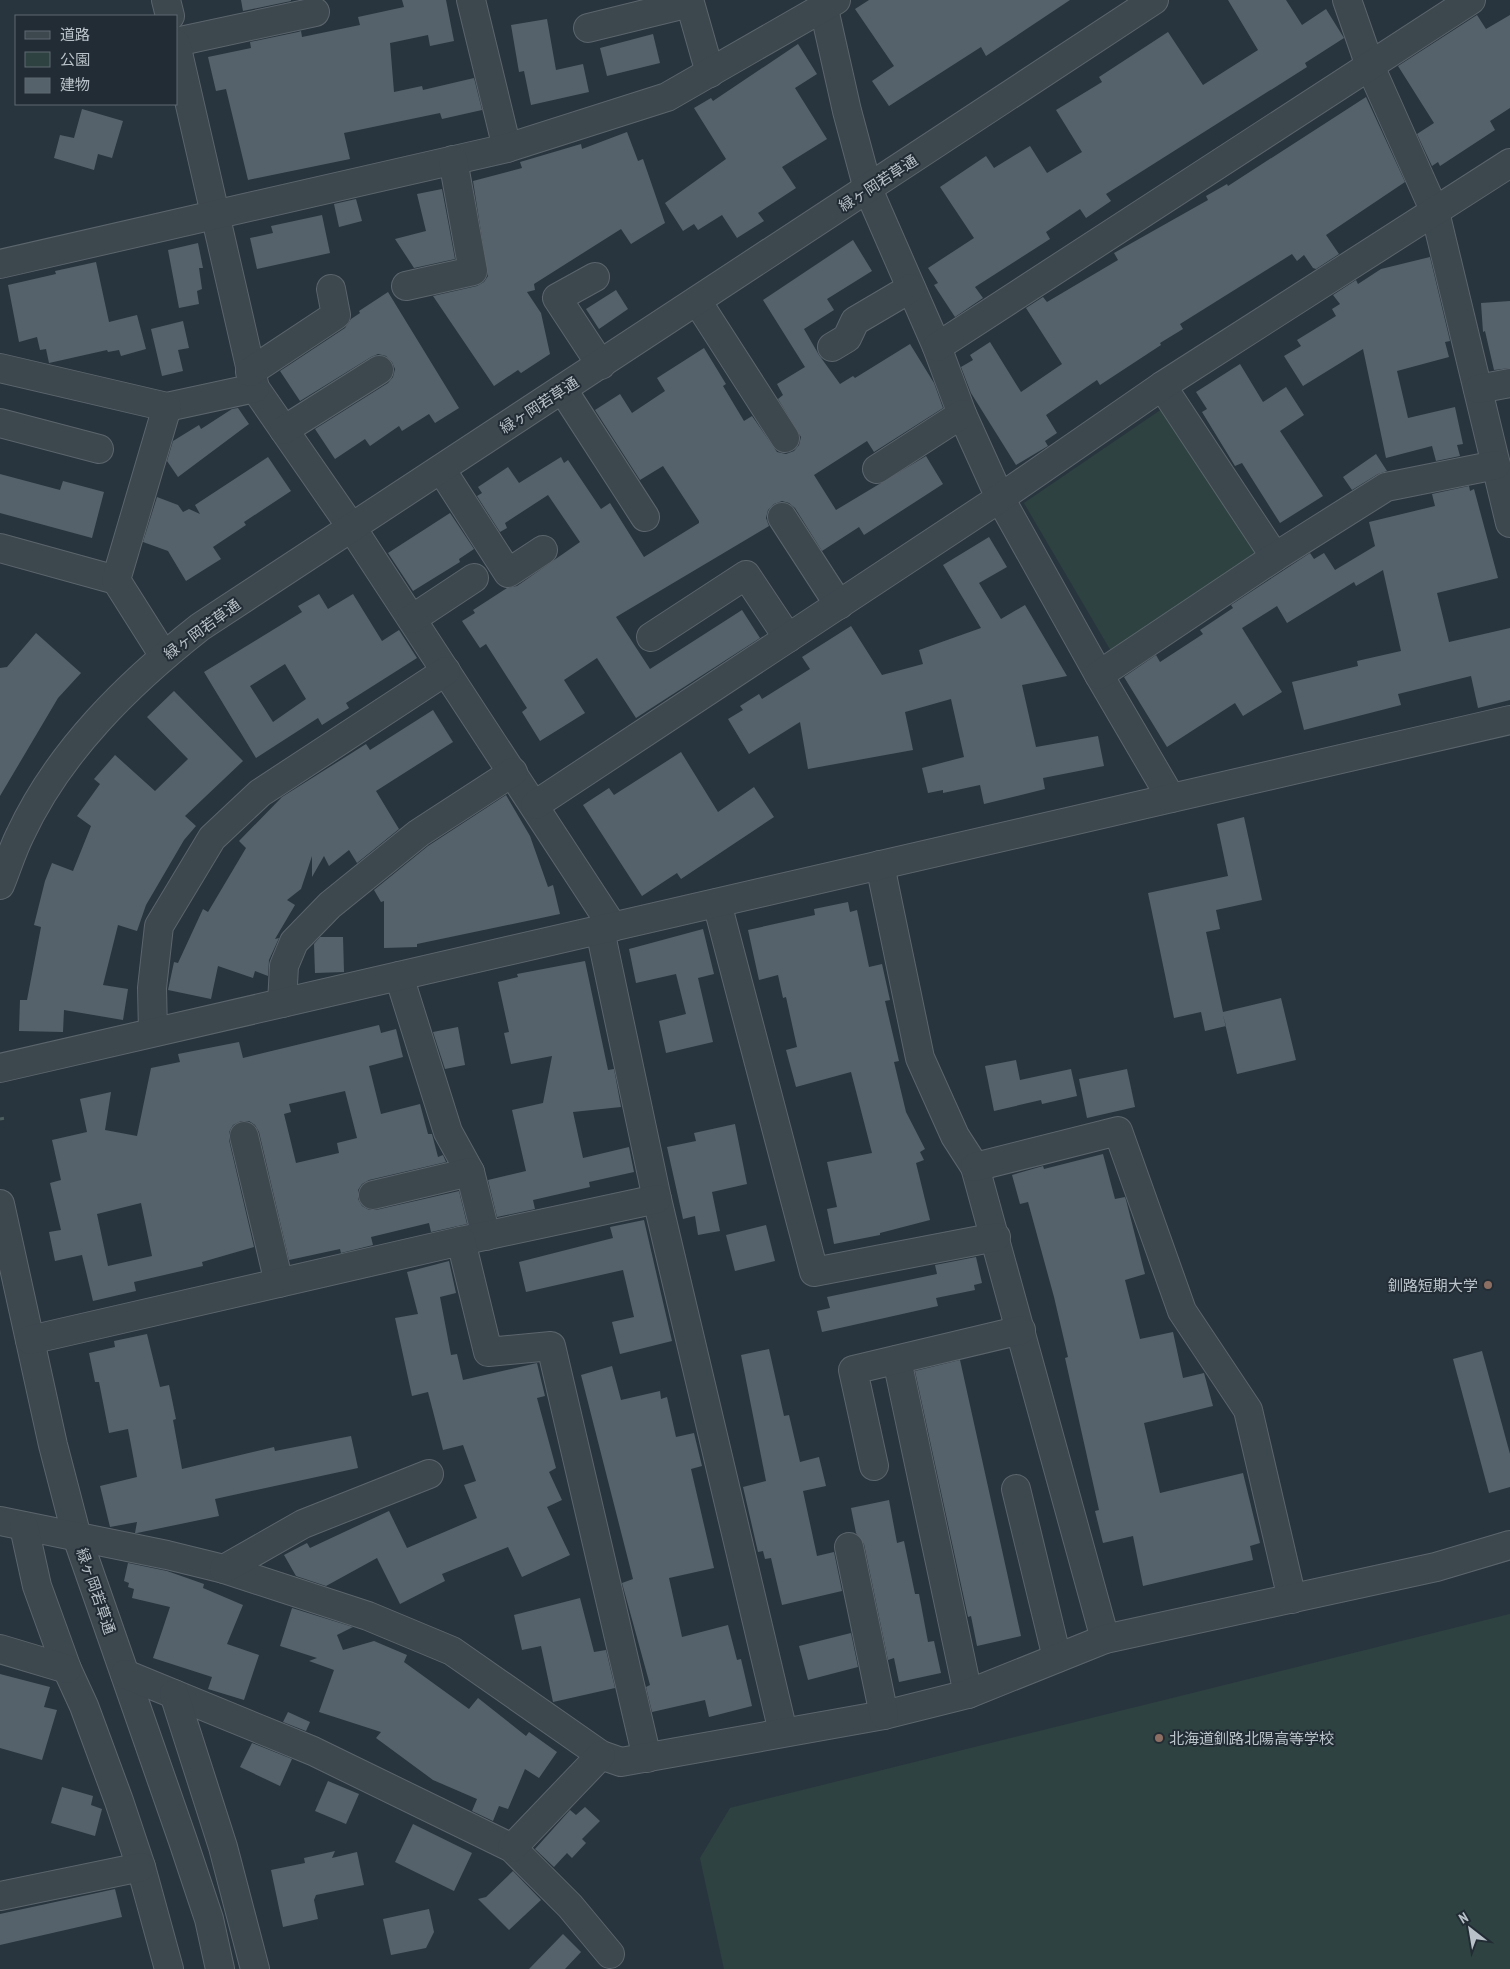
<svg xmlns="http://www.w3.org/2000/svg" width="1510" height="1969" viewBox="0 0 1510 1969" font-family="'PT Sans Narrow','Noto Sans JP',sans-serif">
<style>
.green{fill:#2e4341}
.building{fill:#55626b;fill-rule:evenodd}
.lines{fill:none;stroke-linecap:round;stroke-linejoin:round}
.minor-casing{stroke:#5b656c;stroke-width:30}
.path{stroke:#4d605f;stroke-width:3;stroke-dasharray:4 4;stroke-linecap:butt}
.minor{stroke:#3d474e;stroke-width:28}
.education-dot{fill:#8d6e63;stroke:#222c34;stroke-width:2}
.labels{text-anchor:middle;dominant-baseline:central;stroke-width:4;stroke-linejoin:round;paint-order:stroke}
.street-label{font-size:15px;fill:#bac2c9;stroke:#222c34}
.poi-label{font-size:15px;fill:#bac2c9;stroke:#222c34;text-anchor:end}
</style>
<rect width="100%" height="100%" fill="#29353e"/>
<g class="green">
<path d="M1162 409 1259 553 1111 651 1024 503Z"/>
<path d="M1510 1614V1969H724L700 1858 730 1808Z"/>
</g>
<g class="building">
<path d="M241 0H291V1L243 11Z"/>
<path d="M402 0H446L454 41 430 46 428 35 390 43 394 92 422 86 423 90 474 78 482 110 442 119 440 113 344 133 350 159 248 180 226 89 216 91 208 57 251 48 250 42 298 32 301 31 302 37 360 25 358 17 404 7Z"/>
<path d="M869 0H1070L986 56 981 47 889 106 872 81 894 66 855 9Z"/>
<path d="M1228 0H1286L1302 25 1326 9 1344 38 1305 63 1307 67 1106 194 1111 201 1086 218 1080 209 1046 232 1050 239 975 287 983 298 955 317 934 285 938 283 928 268 974 238 940 187 986 156 994 168 1030 146 1047 173 1082 152 1056 110 1102 82 1099 77 1168 32 1203 85 1258 50Z"/>
<path d="M1477 15 1486 29 1510 15V108L1490 121 1495 130 1440 166 1438 162 1432 166 1417 134 1434 123 1398 66Z"/>
<path d="M547 19 556 70 583 64 589 92 531 105 524 71 519 72 511 25Z"/>
<path d="M653 34 660 63 607 76 600 48Z"/>
<path d="M798 44 817 74 795 88 827 139 782 167 796 188 758 213 764 221 737 238 722 215 698 230 694 224 683 231 665 203 726 159 694 108 711 98 713 101Z"/>
<path d="M1366 97 1405 182 1326 235 1339 254 1316 269 1313 268 1304 255 1297 261 1292 254 1180 324 1183 329 1160 343 1161 345 1100 385 1097 380 1046 415 1057 433 1045 441 1048 446 1016 465 971 393 961 367 973 360 970 355 990 342 1021 392 1062 364 1026 308 1043 297 1047 302 1118 260 1114 253 1208 200 1206 196 1227 184 1228 186Z"/>
<path d="M82 109 123 121 112 158 98 154 94 170 54 158 60 135 74 138Z"/>
<path d="M627 132 638 161 643 159 665 223 631 244 621 229 534 284 535 290 527 292 541 313 550 354 521 373 518 370 494 386 433 296 477 286 484 282 488 276 473 181 522 168 520 162 581 144 582 149Z"/>
<path d="M442 189 455 259 414 268 395 239 426 231 417 194Z"/>
<path d="M356 199 362 221 339 227 334 204Z"/>
<path d="M322 215 330 253 257 269 250 238 273 233 271 226Z"/>
<path d="M853 240 872 271 827 299 834 310 804 329 819 355 840 384 853 376 855 378 910 344 934 383 943 408 874 452 867 441 814 475 836 510 926 456 943 484 864 535 859 527 822 551 795 508 789 503 782 501 774 504 768 510 766 518 769 526 616 617 650 669 742 610 760 638 636 718 597 658 564 680 585 713 540 741 522 712 527 708 486 644 480 648 462 621 475 613 473 610 507 588 517 586 580 542 548 495 505 523 507 528 500 532 477 496 482 493 478 487 508 467 519 483 561 457 564 463 568 460 601 509 610 503 644 557 699 523V521L663 466 640 480 595 410 620 394 632 413 665 391 657 378 704 348 726 384 723 386 744 421 752 416 777 452 786 454 794 451 799 445 801 437 778 399 783 395 777 384 805 367 763 300Z"/>
<path d="M198 243 203 268H199L202 289 197 291 199 304 179 308 168 250Z"/>
<path d="M1430 257 1450 341 1445 342 1449 357 1397 371 1408 418 1455 407 1463 444 1457 445 1460 456 1436 461 1432 446 1386 458 1363 349 1303 386 1284 356 1301 346 1297 340 1336 316 1332 309 1340 304 1333 295 1356 280 1358 284 1381 269Z"/>
<path d="M96 262 109 322 137 315 146 349 121 356 119 350 108 352 107 350 49 363 46 349 40 350 37 337 19 342 8 285 56 274 55 271Z"/>
<path d="M616 290 628 309 599 329 586 309Z"/>
<path d="M388 292 459 408 435 423 429 414 402 431 399 426 370 446 365 439 335 459 315 429 388 383 393 377 395 369 392 362 386 356 378 354 371 357 300 401 280 371 345 328 351 319 360 313 359 311Z"/>
<path d="M1510 301V368L1494 370 1485 331 1483 332 1481 303Z"/>
<path d="M183 321 189 348 178 350 183 371 162 376 151 329Z"/>
<path d="M1240 364 1263 402 1286 387 1304 415 1280 431 1323 496 1280 523 1242 463 1235 466 1202 412 1207 409 1196 392Z"/>
<path d="M238 408 249 424 178 477 167 461 173 441 199 425 201 429 232 409Z"/>
<path d="M1376 454 1387 471 1378 474 1352 490 1343 477Z"/>
<path d="M268 457 291 491 244 522 246 525 213 547 221 559 186 581 168 551 143 542 157 497 178 505 183 512 189 509 200 514 195 505Z"/>
<path d="M0 474 60 490 63 481 104 492 92 538 0 513Z"/>
<path d="M1469 486 1470 491 1474 489 1498 578 1437 593 1449 642 1510 628V700L1478 708 1471 676 1398 694 1401 705 1304 730 1292 682 1358 666 1357 661 1401 651 1383 570 1356 586 1354 582 1287 623 1277 606 1242 628 1282 692 1243 716 1235 703 1167 747 1124 677 1156 655 1160 662 1203 634 1200 630 1233 608 1231 605 1310 553 1314 559 1324 553 1335 570 1375 546 1369 522 1435 506 1432 494Z"/>
<path d="M450 513 474 549 459 559 460 562 413 591 388 553Z"/>
<path d="M989 537 1007 567 979 583 1001 619 1025 605 1067 676 1022 685 1036 747 1098 736 1104 766 1043 778 1045 789 984 804 980 785 943 793V790L928 793 922 768 964 757 951 699 905 712 913 750 808 769 800 722 749 754 728 719 743 710 740 706 759 694 762 699 810 669 802 657 851 626 882 675 923 664 919 650 981 628 943 565Z"/>
<path d="M319 594 328 609 353 594 382 641 399 630 417 658 346 703 349 708 322 725 318 718 256 758 204 672 302 612 298 606ZM285 664 306 699 273 722 250 686Z"/>
<path d="M36 633 81 673 58 698 0 796V668L7 667Z"/>
<path d="M174 691 243 761 185 816 196 826 184 840 146 905 137 931 118 925 103 985 128 989 123 1020 64 1010 63 1032 19 1031 20 1000H27L41 927 34 925 45 881 52 863 73 871 91 826 77 816 100 784 94 779 115 755 155 791 188 759 147 717Z"/>
<path d="M433 710 453 742 376 791 399 829 357 863 349 850 329 866 324 856 312 877V856L301 889 287 900 295 905 275 939 279 938 269 960 268 976 255 971 253 978 218 966 211 999 168 990 174 962 178 963 203 909 208 912 246 848 239 841 282 797 366 744 370 750Z"/>
<path d="M681 752 718 812 754 787 774 817 681 879 677 873 642 896 583 805 609 788 614 795Z"/>
<path d="M506 795 530 836 548 887 553 885 560 914 417 944V947L384 948V901L381 902 374 890 428 846Z"/>
<path d="M1244 817 1262 900 1216 910 1220 929 1206 932 1223 1012 1281 998 1296 1060 1237 1074 1223 1015 1226 1026 1205 1031 1201 1012 1174 1018 1148 893 1228 876 1217 824Z"/>
<path d="M848 902 850 912 857 910 869 967 882 964 890 1000 885 1001 899 1061 894 1062 906 1112 925 1149 920 1152 924 1160 916 1163 930 1220 880 1233V1235L834 1244 827 1209 837 1207 827 1162 872 1153 851 1072 796 1087 786 1050 797 1047 786 997 783 998 778 975 759 980 748 930 815 915 814 909Z"/>
<path d="M703 929 714 974 698 978 713 1042 666 1053 659 1021 686 1014 676 974 636 983 629 949Z"/>
<path d="M320 937H343L344 972 315 973 314 944Z"/>
<path d="M585 961 608 1070 614 1069 621 1107 573 1112 583 1158 629 1147 634 1172 589 1182 590 1187 533 1200 535 1209 497 1217 488 1180 526 1171 512 1110 543 1103 552 1056 511 1064 504 1033 509 1032 498 982 518 977 517 974Z"/>
<path d="M379 1025 381 1033 396 1029 403 1057 369 1066 381 1114 420 1104 428 1134H432L438 1157 443 1155 446 1162 369 1180 362 1184 358 1190V1199L362 1206 369 1210H376L459 1191 467 1224 431 1232 429 1223 371 1237 373 1245 341 1253 340 1249 289 1260 259 1132 255 1125 249 1121H241L233 1125 229 1132V1140L254 1247 202 1262 203 1266 134 1282 136 1291 93 1301 82 1255 55 1261 49 1232 61 1230 50 1183 61 1180 52 1140 87 1132 80 1099 111 1092 105 1130 137 1136 151 1068 180 1062 178 1054 239 1042 243 1058ZM345 1091 357 1138 337 1143 339 1153 296 1163 284 1114 291 1112 289 1104ZM141 1203 152 1256 108 1266 97 1214Z"/>
<path d="M458 1027 465 1065 445 1069 433 1032Z"/>
<path d="M1016 1060 1020 1080 1071 1069 1077 1096 1042 1104 1041 1100 994 1111 985 1066Z"/>
<path d="M1127 1069 1135 1107 1087 1118 1079 1079Z"/>
<path d="M735 1124 747 1184 712 1192 720 1231 698 1235 695 1216 683 1219 667 1147 696 1141 694 1133Z"/>
<path d="M1103 1154 1115 1199 1125 1197 1126 1200 1145 1274 1125 1280 1140 1339 1173 1332 1183 1378 1204 1373 1213 1406 1144 1423 1160 1493 1243 1473 1260 1543 1250 1546 1253 1560 1143 1586 1133 1536 1103 1543 1095 1511 1099 1510 1065 1358 1068 1357 1054 1297 1028 1202 1020 1204 1012 1175 1043 1166 1044 1169Z"/>
<path d="M644 1220 672 1341 620 1354 612 1322 634 1317 623 1270 526 1292 519 1262 613 1238 610 1227Z"/>
<path d="M766 1225 775 1261 735 1271 726 1235Z"/>
<path d="M976 1257 982 1283 974 1285 975 1290 936 1298 938 1306 822 1332 817 1311 830 1308 827 1297 937 1274 935 1265Z"/>
<path d="M449 1261 456 1293 440 1297 451 1355 457 1354 463 1380 537 1363 545 1396 537 1398 556 1468 549 1472 562 1500 547 1507 570 1555 522 1577 508 1547 442 1574 445 1581 400 1604 377 1558 326 1586 296 1576 284 1555 307 1543 310 1548 389 1511 407 1548 477 1518 464 1485 476 1481 463 1445 443 1450 428 1392 412 1396 395 1318 418 1314 407 1272Z"/>
<path d="M147 1334 160 1387 169 1385 176 1419 173 1420 182 1469 274 1447 275 1451 351 1436 358 1468 215 1499 219 1516 137 1533H135L137 1522 110 1527 100 1486 137 1477 128 1429 109 1433 99 1382H95L89 1353 115 1347 114 1341Z"/>
<path d="M769 1349 784 1416 789 1415 800 1462 819 1457 826 1486 803 1491 817 1556 834 1552 842 1591 782 1605 771 1558 765 1559 763 1551 758 1552 743 1487 766 1481 741 1355Z"/>
<path d="M1482 1351 1510 1454V1487L1489 1493 1453 1359Z"/>
<path d="M960 1360 1021 1636 977 1646 971 1616 968 1617 915 1371Z"/>
<path d="M612 1366 621 1400 660 1391 661 1399 667 1397 676 1437 694 1433 702 1466 691 1469 714 1568 669 1578 682 1637 728 1625 737 1660 741 1659 752 1706 709 1717 705 1700 652 1712 646 1687 650 1685 622 1583 633 1579 581 1375Z"/>
<path d="M889 1500 897 1543 904 1541 915 1594H919L928 1642 934 1641 941 1673 899 1682 894 1658 888 1660 864 1544 856 1533 851 1508Z"/>
<path d="M128 1563 167 1571 204 1584 203 1588 243 1605 227 1644 259 1655 244 1700 208 1689 212 1677 153 1658 170 1607 132 1598 134 1589 128 1587 129 1583 124 1581Z"/>
<path d="M580 1598 594 1652 606 1650 615 1688 553 1702 541 1646 522 1650 514 1615Z"/>
<path d="M292 1608 353 1627 337 1635 343 1650 374 1641 407 1655 404 1662 469 1709 478 1698 526 1736 529 1732 557 1752 539 1778 525 1769 508 1809 499 1806 493 1821 472 1811 477 1799 433 1780 376 1738 381 1732 319 1712 334 1670 309 1661 317 1658 280 1646Z"/>
<path d="M851 1633 858 1667 808 1680 799 1646Z"/>
<path d="M0 1674 50 1687 44 1707 57 1710 42 1760 0 1748Z"/>
<path d="M288 1712 310 1722 306 1731 283 1722Z"/>
<path d="M252 1743 292 1759 280 1786 240 1767Z"/>
<path d="M328 1781 359 1794 346 1824 315 1811Z"/>
<path d="M62 1787 93 1796 91 1805 102 1809 95 1836 51 1823Z"/>
<path d="M585 1807 600 1821 582 1839 586 1843 572 1858 567 1853 554 1867 535 1849 570 1810 576 1815Z"/>
<path d="M413 1824 472 1853 454 1891 395 1862Z"/>
<path d="M335 1851 332 1858 357 1852 364 1885 316 1895 314 1900 318 1919 283 1927 271 1870 305 1863 304 1858Z"/>
<path d="M513 1871 541 1900 509 1930 478 1899 486 1897Z"/>
<path d="M115 1889 122 1917 0 1945V1914Z"/>
<path d="M429 1909 434 1932 426 1948 391 1955 383 1919Z"/>
<path d="M563 1934 581 1952 565 1969H529Z"/>
</g>
<g class="lines">
<defs>
<g id="minor">
<path d="M166 0 170 16"/>
<path d="M471 0 507 148"/>
<path d="M822 0 847 111 868 189 937 347 962 414 1000 498 1099 675 1171 798"/>
<path d="M1347 0 1370 66 1435 212 1510 523"/>
<path d="M588 28 690 3 710 73"/>
<path d="M176 42 315 12"/>
<path d="M176 44 255 388 352 528 613 927"/>
<path d="M0 264 507 148 667 97 836 0"/>
<path d="M595 277 557 298 601 365"/>
<path d="M406 286 473 271 453 160"/>
<path d="M697 301 785 438"/>
<path d="M832 347 847 338 855 321 911 288"/>
<path d="M937 347 1471 0"/>
<path d="M0 368 167 407 255 388"/>
<path d="M250 372 336 315 331 289"/>
<path d="M1162 386 1275 557"/>
<path d="M1478 389 1510 383"/>
<path d="M563 390 645 517"/>
<path d="M0 423 99 449"/>
<path d="M284 430 379 370"/>
<path d="M441 469 508 573 543 550"/>
<path d="M877 469 962 414"/>
<path d="M782 517 839 605"/>
<path d="M0 548 116 580"/>
<path d="M412 619 474 578"/>
<path d="M651 637 746 575 788 638"/>
<path d="M164 656 116 580 167 407"/>
<path d="M1099 675 1275 557 1386 487 1496 465"/>
<path d="M535 805 1000 498 1162 386 1510 163"/>
<path d="M880 865 920 1058 955 1136 975 1167 1105 1639"/>
<path d="M0 885C7 868 12 851 20 835 59 751 128 684 200 627L1154 0"/>
<path d="M717 903 814 1272 996 1237"/>
<path d="M600 930 657 1199 783 1732"/>
<path d="M399 976 448 1132 470 1172"/>
<path d="M282 1003 284 966 294 942 330 905 419 833 513 772"/>
<path d="M153 1032 152 988 159 926 212 838 260 793 446 671"/>
<path d="M0 1068 1510 720"/>
<path d="M244 1136 279 1283"/>
<path d="M975 1167 1118 1131 1182 1311 1248 1410 1292 1599"/>
<path d="M373 1195 470 1172 486 1236"/>
<path d="M0 1204 53 1445 77 1537 183 1841 209 1919 220 1969"/>
<path d="M461 1241 657 1199"/>
<path d="M30 1340 461 1241 488 1352 551 1346 647 1758"/>
<path d="M897 1360 968 1694"/>
<path d="M874 1466 853 1370 1021 1330"/>
<path d="M1016 1489 1057 1658"/>
<path d="M0 1521 167 1555 224 1569 368 1616 452 1651 601 1755 621 1762 884 1715 968 1694 1105 1639 1436 1567 1510 1545"/>
<path d="M24 1527 37 1586 67 1669 84 1706 119 1801 141 1867 169 1969"/>
<path d="M849 1547 884 1715"/>
<path d="M224 1569 303 1524 429 1474"/>
<path d="M0 1649 67 1669"/>
<path d="M125 1674 313 1751 512 1848 570 1906 610 1954"/>
<path d="M174 1694 223 1847 255 1969"/>
<path d="M512 1848 601 1755"/>
<path d="M0 1896 141 1867"/>
</g>
</defs>
<use href="#minor" class="minor-casing"/>
<path class="path" d="M0 1119 6 1118"/>
<use href="#minor" class="minor"/>
</g>
<g class="education-dot">
<circle cx="1488" cy="1285" r="5"/>
<circle cx="1159" cy="1738" r="5"/>
</g>
<g class="labels">
<g class="street-label">
<text transform="translate(878 183) rotate(-33)">緑ヶ岡若草通</text>
<text transform="translate(539 405) rotate(-33)">緑ヶ岡若草通</text>
<text transform="translate(202 629) rotate(-36)">緑ヶ岡若草通</text>
<text transform="translate(96 1591) rotate(71)">緑ヶ岡若草通</text>
</g>
<g class="poi-label">
<text x="1478" y="1285">釧路短期大学</text>
<text x="1169" y="1738" text-anchor="start">北海道釧路北陽高等学校</text>
</g>
</g>
<rect x="15" y="15" width="162" height="90" fill="#222c34" stroke="#5f6870"/>
<rect x="25" y="31" width="25" height="8" fill="#3d474e" stroke="#5f6870"/>
<text x="60" y="40" font-size="15" fill="#bac2c9">道路</text>
<rect x="25" y="52" width="25" height="15" fill="#2e4341" stroke="#5f6870"/>
<text x="60" y="65" font-size="15" fill="#bac2c9">公園</text>
<rect x="25" y="78" width="25" height="15" fill="#55626b" stroke="#5f6870"/>
<text x="60" y="90" font-size="15" fill="#bac2c9">建物</text>
<g transform="translate(1470 1929) rotate(329)" stroke="#222c34" stroke-width="4" paint-order="stroke">
<path d="M0-4L9 19L0 12L-9 19Z" fill="#bac2c9"/>
<text y="-8" font-size="14" font-weight="bold" text-anchor="middle" fill="#bac2c9">N</text>
</g>
</svg>
